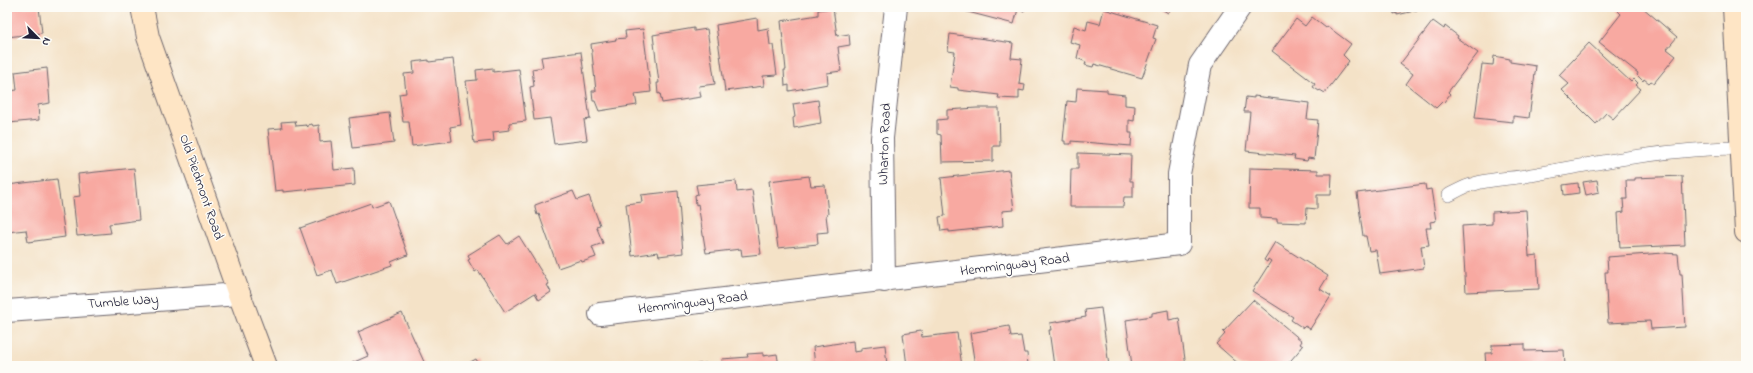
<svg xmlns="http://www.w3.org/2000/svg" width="1753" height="373" viewBox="0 0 1753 373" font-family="'Indie Flower',sans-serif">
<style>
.building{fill:#f8a9a1}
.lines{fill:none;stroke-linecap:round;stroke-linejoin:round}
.lane-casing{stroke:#6c656c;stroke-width:14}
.street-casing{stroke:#6c656c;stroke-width:24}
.secondary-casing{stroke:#6c656c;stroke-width:24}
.lane{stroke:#fff;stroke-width:13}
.street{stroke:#fff;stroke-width:22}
.secondary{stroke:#fee5c5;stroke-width:22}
.labels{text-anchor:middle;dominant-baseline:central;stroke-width:3;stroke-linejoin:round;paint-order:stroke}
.street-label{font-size:14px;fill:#22223b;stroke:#fdfcf7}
</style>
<rect width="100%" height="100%" fill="#fdfcf7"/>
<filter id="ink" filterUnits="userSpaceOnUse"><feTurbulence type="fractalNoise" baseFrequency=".025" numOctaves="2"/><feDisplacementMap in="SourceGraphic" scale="8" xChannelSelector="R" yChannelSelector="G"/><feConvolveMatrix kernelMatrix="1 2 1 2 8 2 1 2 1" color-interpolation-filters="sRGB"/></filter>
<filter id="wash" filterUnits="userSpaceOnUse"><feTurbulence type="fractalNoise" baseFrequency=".012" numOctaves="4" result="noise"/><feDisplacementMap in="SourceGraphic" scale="16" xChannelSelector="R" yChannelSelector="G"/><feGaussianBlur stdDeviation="0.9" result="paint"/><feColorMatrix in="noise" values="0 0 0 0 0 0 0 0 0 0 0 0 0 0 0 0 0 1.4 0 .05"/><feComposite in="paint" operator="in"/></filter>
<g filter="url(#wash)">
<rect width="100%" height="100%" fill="#f4e2c7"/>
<g id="blocks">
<g class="building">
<path d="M7 7H39L42 33 7 37Z"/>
<path d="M965 7H1026L1024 11 1018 9 1014 24 964 11Z"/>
<path d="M1158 7H1172L1168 13Z"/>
<path d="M1393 7H1426L1427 8 1397 15V13L1394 14Z"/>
<path d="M1619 7H1642L1677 37 1667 49 1676 56 1654 83 1651 81 1649 83 1644 79 1643 81 1637 75 1638 73 1599 42 1621 14 1617 10Z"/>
<path d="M833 8 837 36 849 34 850 45 838 47 841 71 827 73 828 84 789 91V85L785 86 784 70H786L781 21 818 15V10Z"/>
<path d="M1104 9 1157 25 1153 38 1156 39 1142 78 1094 64 1093 67 1085 65 1086 62 1077 58 1080 45 1070 42 1074 26 1086 30 1088 21 1100 24Z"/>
<path d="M1312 17 1326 28 1327 26 1351 44 1343 55 1349 61 1325 93 1320 90 1319 91 1313 87 1315 84 1272 51 1296 19 1305 26Z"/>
<path d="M757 18 758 30 768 28 770 45H773L777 75 763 76 764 86 725 91 716 25Z"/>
<path d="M1433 21 1444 29 1445 26 1458 36 1457 38 1478 53 1448 92 1450 94 1444 102 1443 101 1436 108 1406 84 1413 74 1400 64Z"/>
<path d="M694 28V31L707 29 715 84 699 86 701 97 662 103 660 93 658 94 657 83H659L653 35Z"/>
<path d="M643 29 651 92 635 94 637 105 599 111 595 101H593L592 91H596L591 44 616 40 615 39 626 38 625 31Z"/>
<path d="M950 34 1013 43 1011 58 1022 59 1019 84 1025 85 1024 91 1019 90V99L998 98 999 95 958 90V88L950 87 955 52 948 51Z"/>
<path d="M1589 43 1631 82 1634 79 1638 83 1636 85 1641 89 1613 119 1606 113 1596 124 1562 90 1569 84 1559 75Z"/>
<path d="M581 52 590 119 584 120 587 140 554 144 550 118 534 120 530 87 534 86 532 69 543 67 541 57Z"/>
<path d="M1494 56 1510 59V62L1536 66 1529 118 1513 116V122L1475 118 1482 64 1493 65Z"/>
<path d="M453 59 461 125 450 127 452 141 412 146 409 122H403L399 94 406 93 404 74 414 73 413 62 429 60V62Z"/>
<path d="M47 68 50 103 38 105 39 120 9 123 7 101 10 100 9 91 17 90 15 72Z"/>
<path d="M493 68V72L519 69 526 121 509 123 510 130 493 132 494 141 474 143 466 81 477 80 476 70Z"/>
<path d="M1077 88 1107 90V93L1125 95V105L1135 106 1134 121 1129 120V133H1132L1131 146 1071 141V144H1065V141H1063L1067 101 1076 102Z"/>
<path d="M1254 96 1309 103 1307 119 1318 120 1314 159 1308 158 1307 161 1294 159 1295 156 1246 151 1250 112H1244L1246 97 1254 98Z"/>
<path d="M818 100 821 123 794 128 793 118 795 117 793 104Z"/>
<path d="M977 108H999L1000 146H993V161L942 162 941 135 937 134V120L947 119V110Z"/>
<path d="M390 113 394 143 353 148 349 118Z"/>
<path d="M295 121 296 126 306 125 308 127V125L312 124 313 126 319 125 320 142 331 141 334 170 354 168 355 185 283 192V190L275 191 268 129 282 128 281 122Z"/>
<path d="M1078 153 1131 155 1130 181H1133V197H1124L1123 207H1070L1071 169H1078Z"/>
<path d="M134 168 139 220 109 224 111 233 77 236 73 197 80 196 78 174Z"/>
<path d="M1250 168 1318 170V174H1332L1331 195H1317V209L1307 208 1306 223 1277 222V219L1260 218V208H1249Z"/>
<path d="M1009 170 1014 210 1002 211 1003 226 949 232V230L941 231 939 217 945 216 941 178Z"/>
<path d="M809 176 811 186 825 185 828 214 826 215 828 232 817 233 818 244 778 248 769 181Z"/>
<path d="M1682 176 1685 245 1620 248 1618 213 1624 212 1623 199H1627L1626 180H1635V178Z"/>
<path d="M57 179 65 237 28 242 26 230 7 232V185Z"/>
<path d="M1597 180 1599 192 1586 195 1583 182Z"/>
<path d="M736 181 737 192 752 190 761 254 742 256 741 249 706 253 698 204 696 205 695 195 698 194 696 185Z"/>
<path d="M1578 183 1579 193 1564 195 1563 185Z"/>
<path d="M1425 184 1426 190 1431 189 1436 221 1430 222 1431 228H1426L1429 245 1421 246 1424 268 1380 274 1376 250 1369 251 1366 236H1363L1357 193Z"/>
<path d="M573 191 577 200 589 196 600 225 596 226 603 243 592 247 596 257 582 262 581 260 558 268 539 214 537 215 535 208V205Z"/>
<path d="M678 191 683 253 659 256 658 252 632 256 626 204 642 202 641 195Z"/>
<path d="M389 201 408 255 391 262 392 265 337 284 332 270 317 275 300 228 371 203 372 207Z"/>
<path d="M1526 210 1529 256 1537 255 1539 289 1466 292 1462 226 1492 224V212Z"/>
<path d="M500 235 507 244 519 236 549 284 547 285 551 292 539 300 535 293 505 312 478 270 475 272 468 260 470 259 468 255Z"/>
<path d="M1275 242 1328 276 1320 289 1331 296 1310 329 1305 326 1303 328 1291 320 1293 317 1252 291 1271 261 1268 259 1267 262 1264 260Z"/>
<path d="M1664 253 1678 254 1680 274H1682L1685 327 1651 329 1650 321 1608 323 1605 272H1608L1607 257Z"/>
<path d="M1253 300 1302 341 1300 344 1303 346 1286 366H1241L1216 344 1225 334 1223 332Z"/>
<path d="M1101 308 1109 366H1054L1049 330H1051L1050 323 1086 317 1085 310Z"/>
<path d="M1168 310 1169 320 1179 318 1186 366H1132L1126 320 1152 316V313Z"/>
<path d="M402 313 425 364 421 366H353L352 363 368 356 358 332Z"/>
<path d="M1009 326 1011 337 1021 336 1024 353H1027L1028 366H975L970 333Z"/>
<path d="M921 331 922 337 957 333 962 366H907L903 334Z"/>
<path d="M853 341 854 352 861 351V348L885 345 887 366H815L813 347Z"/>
<path d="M1525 344V351L1564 350 1565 366H1486L1485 353H1492V345Z"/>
<path d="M763 353V356L777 354 779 366H723L722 359 748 357 747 354Z"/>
<path d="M476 359 480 366H463Z"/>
<path d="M706 363 707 366H692V365Z"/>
</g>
</g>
</g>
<g filter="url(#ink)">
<use href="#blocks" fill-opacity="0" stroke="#6c656c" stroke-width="1"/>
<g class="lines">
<defs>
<path id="lane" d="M1449 195C1457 191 1465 186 1474 184 1492 178 1513 179 1531 175 1600 162 1671 148 1741 148"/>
<g id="street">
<path d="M884 281 882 138 896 7"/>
<path d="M7 311 239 294"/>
<path d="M600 314 1179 244V174L1200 65 1240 7"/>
</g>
<g id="secondary">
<path d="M142 7 148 37 239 294 266 366"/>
<path d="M1734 7 1746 232"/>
</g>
</defs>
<use href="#lane" class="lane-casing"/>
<use href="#street" class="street-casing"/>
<use href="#secondary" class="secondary-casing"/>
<use href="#lane" class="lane"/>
<use href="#street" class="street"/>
<use href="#secondary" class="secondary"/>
</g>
</g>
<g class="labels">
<g class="street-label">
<text transform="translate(885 144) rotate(-88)">Wharton Road</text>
<text transform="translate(201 187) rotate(71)">Old Piedmont Road</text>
<text transform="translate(1015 265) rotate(-7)">Hemmingway Road</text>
<text transform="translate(123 302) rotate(-4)">Tumble Way</text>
<text transform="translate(693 303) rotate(-7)">Hemmingway Road</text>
</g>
</g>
<rect width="1753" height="373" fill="none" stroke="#fdfcf7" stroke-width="24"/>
<g transform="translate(38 38) rotate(114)" stroke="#fdfcf7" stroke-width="3" paint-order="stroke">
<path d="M0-3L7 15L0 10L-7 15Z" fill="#22223b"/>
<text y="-6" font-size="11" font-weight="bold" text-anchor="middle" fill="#22223b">N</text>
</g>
</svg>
